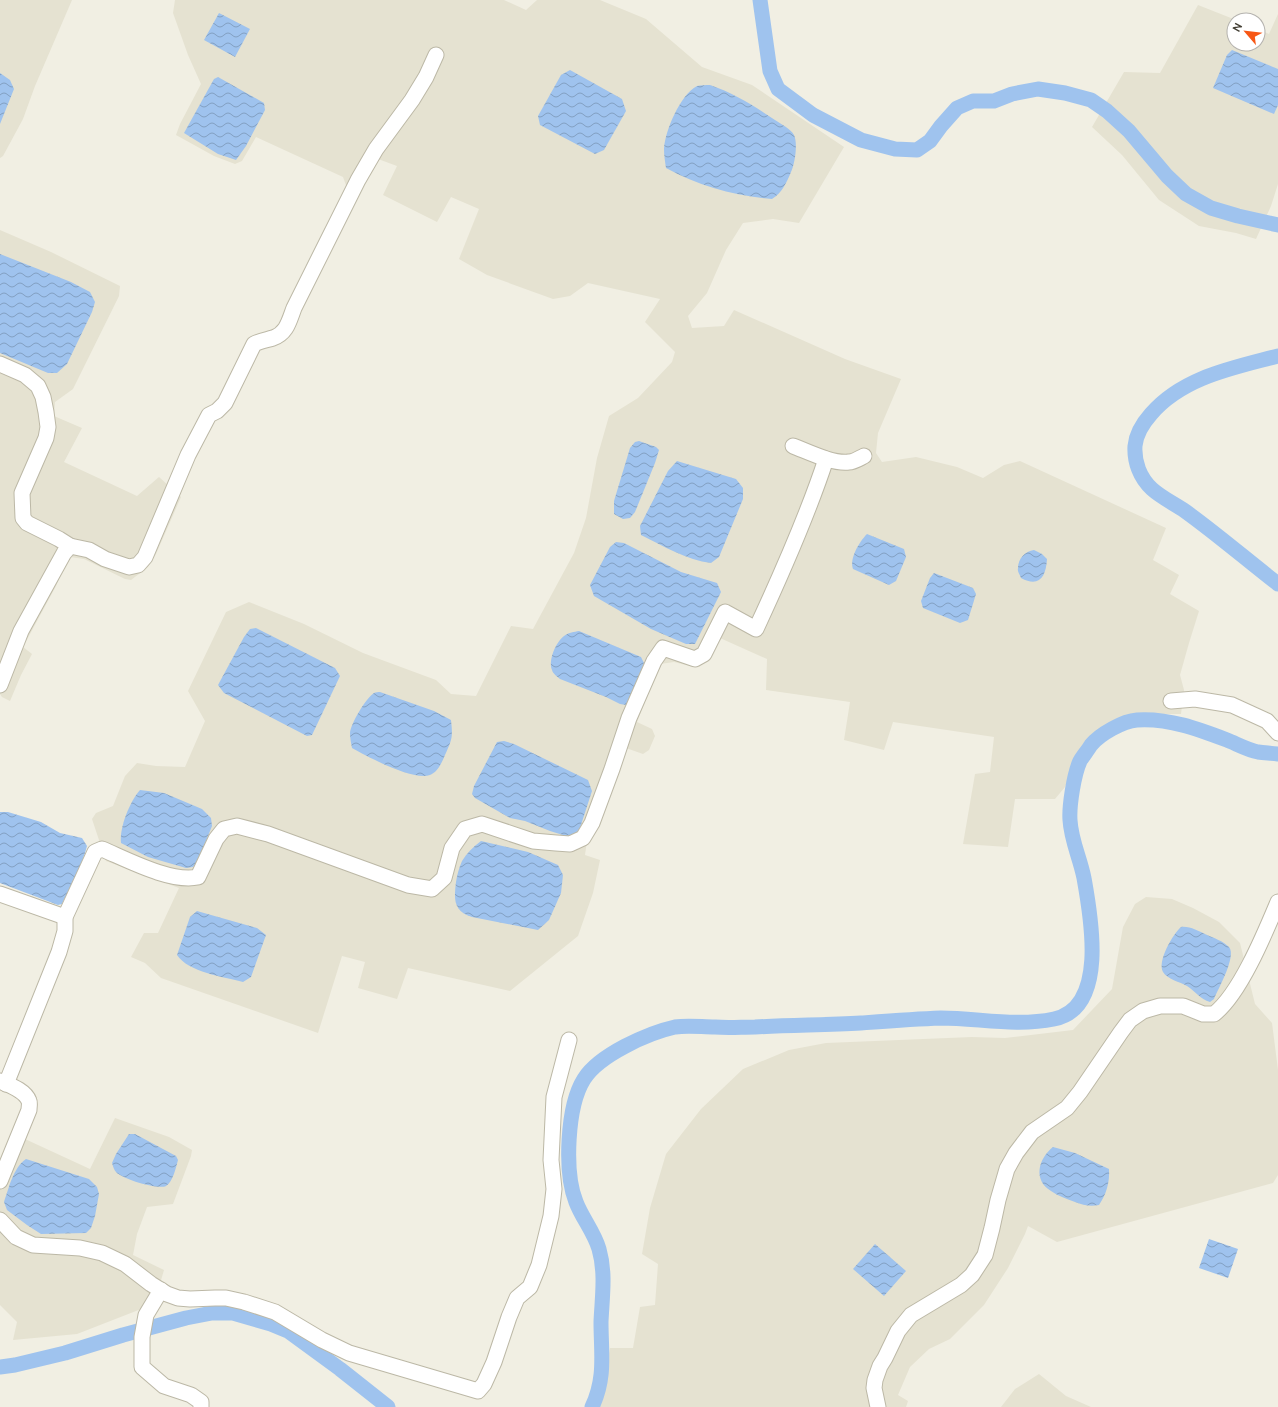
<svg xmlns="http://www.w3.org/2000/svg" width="1278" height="1407" viewBox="0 0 1278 1407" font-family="Ubuntu,sans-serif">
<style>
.residential{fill:#e5e2d1}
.water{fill:url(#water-waves)}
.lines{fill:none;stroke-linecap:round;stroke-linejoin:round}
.canal{stroke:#9fc3ee;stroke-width:15}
.street-casing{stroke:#bcb8a6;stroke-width:17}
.street{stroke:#fff;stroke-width:15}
</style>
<defs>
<pattern id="water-waves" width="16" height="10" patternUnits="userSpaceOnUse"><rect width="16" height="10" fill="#9fc3ee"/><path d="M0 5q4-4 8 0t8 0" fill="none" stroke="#83a0c2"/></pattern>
</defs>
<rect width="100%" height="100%" fill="#f1efe3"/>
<g class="residential">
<path d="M0 0H72L35 86 23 119 3 156 0 158Z"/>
<path d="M175 0H504L526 10 537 0H600L646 19 702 67 752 85 844 147 799 223 773 219 743 223 726 250 707 293 688 316 692 328 724 326 734 310 845 359 901 379 878 433 876 453 882 462 916 457 957 467 983 478 1004 465 1020 461 1166 528 1153 560 1179 575 1170 594 1199 611 1189 643 1180 675 1184 690 1181 714H1137L1117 718 1094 735 1078 756 1065 787 1055 799H1015L1008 847 963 844 975 774 990 772 994 737 893 722 884 750 844 740 850 702 766 690 767 659 720 638 706 662 694 667 674 662 660 664 637 722 652 729 655 736 649 750 643 754 626 748 587 841 585 855 600 860 593 893 578 936 510 991 408 968 397 999 358 988 365 962 342 956 318 1033 161 978 145 963 131 957 144 933H158L179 888 106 861 92 819 96 813 113 806 125 776 137 763 156 766 185 767 205 721 188 691 226 612 249 602 304 624 363 653 436 680 451 694 476 696 511 626 533 629 574 553 586 518 597 458 609 416 638 398 672 362 675 352 645 322 660 299 588 283 570 296 553 299 487 275 459 259 479 209 451 197 437 222 383 195 397 166 378 159 360 192 347 188 343 177 256 137 242 161 235 164 214 156 176 135 180 124 201 84 188 55 173 13Z"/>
<path d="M1198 5 1236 20H1234V44H1258V29L1269 34 1278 14V184L1271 206 1256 239 1236 233 1199 226 1159 200 1122 155 1092 127 1124 72 1160 73Z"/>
<path d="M0 230 51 252 120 286 119 296 73 389 55 402 54 416 82 428 64 462 137 496 159 477 181 497 156 554 148 567 131 580 125 579 84 559 70 557 65 564 56 586 23 647 32 654 21 675 10 701 2 697 0 694Z"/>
<path d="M1146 897 1172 899 1193 908 1219 922 1240 943 1255 1004 1272 1023 1278 1070V1175L1273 1183 1057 1242 1028 1226 1025 1234 1008 1268 984 1305 950 1339 929 1349 910 1367 898 1395 908 1401 906 1407H595L602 1393 610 1348H633L640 1307 655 1305 658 1264 642 1254 650 1208 666 1154 701 1109 743 1069 789 1050 826 1043 972 1037 1005 1038 1073 1030 1112 989 1123 927 1135 904Z"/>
<path d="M115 1118 169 1137 192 1150 191 1156 173 1204 147 1207 137 1234 133 1255 164 1270 154 1304 77 1334 13 1340 17 1322 0 1305V1162L25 1139 90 1169Z"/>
<path d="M1039 1374 1066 1396 1091 1407H1001L1015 1389Z"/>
</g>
<g class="water">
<path d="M219 13 250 29 235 57 204 40Z"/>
<path d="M1232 50 1278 69V105L1274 114 1213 88 1227 55Z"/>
<path d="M570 70 622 99 626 111 604 150 595 154 540 125 538 116 561 75Z"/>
<path d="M0 73 10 80 14 89 0 124Z"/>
<path d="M218 77 264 103 265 110 246 146 236 160 218 154 184 133 214 79Z"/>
<path d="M710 85C734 93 754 106 775 120 781 124 791 129 794 135 798 143 795 164 791 172 787 182 782 193 772 199 735 196 699 186 666 168 665 162 664 155 664 149 665 131 680 95 697 86 701 85 706 85 710 85Z"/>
<path d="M0 254 71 282 90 292 95 302 92 312 67 364 57 373H48L0 353Z"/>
<path d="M639 441 656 447 659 450 655 463 635 512 630 518 623 519 614 514V501L630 448 635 442Z"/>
<path d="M677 461 736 479 743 488V499L719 557 711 563C687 560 663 546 641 535L640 526 668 471Z"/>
<path d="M867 534 904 549 906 557 896 581 889 585 853 569C849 559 859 542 867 534Z"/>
<path d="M616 542 624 543 681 572 717 583 721 592 695 644H686L651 629 594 596 590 585 610 547Z"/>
<path d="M1034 550 1042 554 1047 559C1046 577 1039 588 1021 578 1020 575 1017 571 1018 568 1018 559 1025 551 1034 550Z"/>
<path d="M934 573 973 588 976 594 968 620 960 623 923 608 921 601 930 578Z"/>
<path d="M256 628 335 668 340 676 312 735 307 736 224 693 218 685 244 637 250 629Z"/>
<path d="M579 631 641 657 644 663 637 684 628 704 626 705 620 704 606 697 560 679C557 676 553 674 552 670 548 660 556 642 564 636 569 632 574 632 579 631Z"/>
<path d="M380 692 434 711 451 720C453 738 452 739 445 755 442 762 438 772 430 775 413 781 368 757 352 748 351 743 350 738 350 733 351 723 366 698 374 693 376 692 378 692 380 692Z"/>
<path d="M504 741 514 744 588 780 592 791 580 828 575 834 566 836 550 831 525 821 510 818 475 798 472 794 474 786 497 742Z"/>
<path d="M140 790 164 793 202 809 211 818 212 826 198 861 193 867 186 868 148 857 121 843C119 828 130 801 140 790Z"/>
<path d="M0 812H8L41 822 60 833 82 838 87 846C82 866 71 885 62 904L58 905 0 883Z"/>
<path d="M481 841 528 852 558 865 563 875 561 893 549 920 538 930 472 917C453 911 454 899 456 882 457 875 459 868 462 861 467 853 473 847 481 841Z"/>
<path d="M197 911 257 928 266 935 251 977 243 982C224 977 188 972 177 955L190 917Z"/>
<path d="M1181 927C1190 926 1198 931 1207 935 1214 938 1223 941 1229 947 1237 956 1218 989 1214 999L1210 1002C1200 999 1195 991 1187 986 1180 982 1167 979 1163 972 1157 961 1173 934 1181 927Z"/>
<path d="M129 1134H135L176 1156 178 1160C176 1167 173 1182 166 1186 158 1190 122 1179 116 1172 114 1170 113 1166 112 1163L116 1154Z"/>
<path d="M1053 1147 1075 1153 1109 1169C1110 1182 1106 1195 1099 1205 1090 1207 1083 1205 1075 1202 1067 1199 1058 1196 1051 1191 1033 1180 1038 1159 1053 1147Z"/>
<path d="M26 1159 89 1179 97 1187 99 1194 95 1216 91 1228 86 1233 41 1234 27 1225 7 1210 4 1202C9 1188 13 1168 26 1159Z"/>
<path d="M1209 1239 1238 1249 1228 1278 1199 1268Z"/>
<path d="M875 1244 906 1271 884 1296 853 1269Z"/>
</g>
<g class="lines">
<g class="canal">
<path d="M760 0 770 71 778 89 813 115 861 140 895 149 917 150 930 141 941 126 957 108 973 101H994L1012 94 1038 89 1065 93 1091 100 1107 111 1129 131 1167 176 1186 194 1211 208 1238 216 1278 225"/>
<path d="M1278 356C1233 368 1183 377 1151 414 1143 423 1136 434 1135 446 1134 462 1140 478 1152 489 1162 498 1175 504 1185 511 1217 534 1247 560 1278 584"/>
<path d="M0 1367 15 1365 65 1353 123 1335 186 1318 212 1313H233L271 1324 288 1331 340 1369 388 1407"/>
<path d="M592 1407C606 1377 601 1353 601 1322 602 1298 606 1273 599 1249 594 1232 582 1218 576 1202 564 1172 567 1106 584 1079 599 1055 648 1033 675 1027 688 1025 702 1027 715 1027 728 1028 741 1027 755 1027 790 1025 826 1025 861 1023 888 1021 914 1019 941 1018 978 1018 1016 1027 1054 1019 1108 1008 1091 917 1084 878 1080 858 1071 840 1070 820 1069 806 1074 774 1080 761 1083 756 1088 750 1091 745 1100 734 1123 721 1137 720 1169 718 1198 729 1227 740 1237 744 1248 750 1258 752 1265 753 1271 753 1278 754"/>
</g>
<defs>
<g id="street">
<path d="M0 364 25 375 38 386 43 397 46 412 48 427 46 438 22 493 23 518 27 523 59 539 70 546"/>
<path d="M793 446C809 452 832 464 849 462 854 462 860 458 864 456"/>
<path d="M0 685 21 631 64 553 70 546 89 550 105 559 129 567 138 565 145 557 188 455 209 415 217 411 225 403 254 344C260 341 266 340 273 338 287 333 289 321 294 308L358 180 376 149 412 100 426 77 436 55"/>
<path d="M1171 701 1195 699 1232 705 1267 721 1278 733"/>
<path d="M0 894 65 917"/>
<path d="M0 1081C9 1085 25 1090 29 1101 30 1103 29 1107 29 1110L0 1181"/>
<path d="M6 1084 59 952 65 931V917L95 852 102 849C128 860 171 883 198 877L216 839 224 829 237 826 268 834 408 885 432 889 444 878 452 848 465 829 482 824 533 841 556 843 570 844 583 838 592 823 612 769 629 718 654 661 663 648 695 659 704 654 725 612 756 629C782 573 807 517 826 459"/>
<path d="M0 1220 16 1237 33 1245 80 1248 102 1253 125 1264 151 1284 167 1294 178 1298 190 1299 215 1298H226L244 1302 275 1312 322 1340 349 1353 478 1391 484 1384 494 1362 509 1317 517 1298 530 1287 539 1265 551 1216 554 1189 551 1160 554 1097 569 1040"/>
<path d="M161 1290 146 1315 142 1337V1367L164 1386 191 1395 201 1402V1407"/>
<path d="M878 1407 874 1388 875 1380 880 1366 885 1358 898 1331 911 1315 961 1285 972 1275 985 1255 992 1228 998 1200 1007 1169 1016 1153 1032 1132 1067 1108 1080 1092 1121 1032 1130 1020 1143 1011 1160 1006H1183L1203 1014H1214C1240 994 1265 933 1278 902"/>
</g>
</defs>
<use href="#street" class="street-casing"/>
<use href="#street" class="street"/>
</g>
<g transform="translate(1246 32) rotate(298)"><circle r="19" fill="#ffffff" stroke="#b4b2ae"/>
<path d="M0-3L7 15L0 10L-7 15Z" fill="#f75715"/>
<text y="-6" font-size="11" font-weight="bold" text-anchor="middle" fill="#433f34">N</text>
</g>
</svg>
